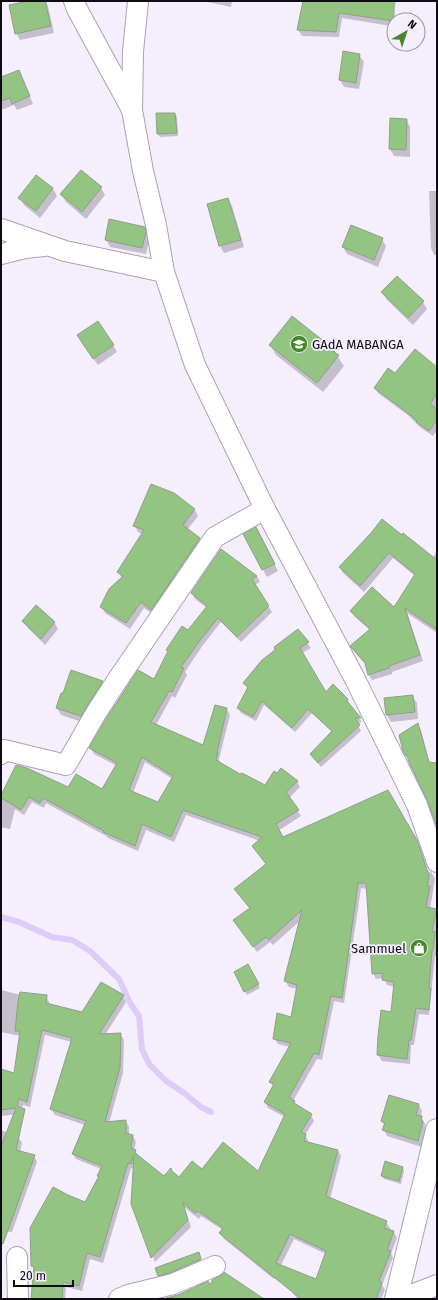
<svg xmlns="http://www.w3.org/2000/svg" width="438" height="1300" viewBox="0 0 438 1300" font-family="'Fira Sans',sans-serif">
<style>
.shadow{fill:#0003;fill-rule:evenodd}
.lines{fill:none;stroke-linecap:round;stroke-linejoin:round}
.stream{stroke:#deccf8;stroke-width:6}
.building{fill:#93c482;stroke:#909e8b;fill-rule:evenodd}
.street-casing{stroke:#a9a1b6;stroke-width:22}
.secondary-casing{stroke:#a9a1b6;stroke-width:24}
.street{stroke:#fff;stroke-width:20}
.secondary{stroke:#fff;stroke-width:22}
.labels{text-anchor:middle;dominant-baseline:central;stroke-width:3.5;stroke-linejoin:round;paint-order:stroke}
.poi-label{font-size:13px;fill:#0f0c13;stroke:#f5effd;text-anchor:start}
</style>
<rect width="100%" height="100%" fill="#f5effd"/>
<g class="shadow">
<path d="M33 1H46L48 6 54 33 20 40 16 33Z"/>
<path d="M203 1H232L231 7Z"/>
<path d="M304 1H396L391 26 342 18 339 37 302 36 298 30Z"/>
<path d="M359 55 364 62 359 89 344 87 340 80Z"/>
<path d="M19 71 33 104 17 110 14 105 1 110V78Z"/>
<path d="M175 114 177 117 178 136 160 137 158 134Z"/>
<path d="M406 120 410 127V157L394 156 390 149Z"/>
<path d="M37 176 53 189 57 196 40 218 24 205 20 198Z"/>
<path d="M101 188 105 195 86 219 66 202 62 195Z"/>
<path d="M429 191H437V255H434L431 248Z"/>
<path d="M228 199 232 206 244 247 224 253 220 246Z"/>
<path d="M144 228 148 236 149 240 146 254 110 247 106 239Z"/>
<path d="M382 239 386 246 378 267 347 254 343 247Z"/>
<path d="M397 277 423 302 427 309 413 325 387 300 383 292Z"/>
<path d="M82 343 113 345 117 352 98 365Z"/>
<path d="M270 345 334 351 344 366 323 392 276 355Z"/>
<path d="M437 373V430L433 436 421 428 409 416 378 393 375 388 395 375Z"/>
<path d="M194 509 198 516 187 530 200 539 203 545 155 616 144 608 130 629 105 613 101 606 122 578 118 572 142 534 138 532 135 526Z"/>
<path d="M245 535H260L278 571 267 577Z"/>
<path d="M402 536 433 558 437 551V633L407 613 423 661 392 672V674L372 680 368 674 366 665 352 646 370 630 355 617 352 611 394 608 415 576 393 558 364 592 343 573 340 567Z"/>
<path d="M257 576 260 582 254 585 272 612 241 642 221 622 203 645 185 672 187 675 175 698 172 696 156 725 204 746 227 709 230 715 219 759 220 763 240 775 265 786 297 781 300 787 289 798 301 816 278 831 283 838 388 791 420 847 428 871 432 873 435 879 430 909 436 910 437 912V928L436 934 437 937V948L436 956H435L429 1015 419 1014 414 1045H411L410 1064 382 1061 378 1055 392 1013 395 987 387 985 384 978 376 979 373 973 368 889 361 888 344 1003 334 1001 322 1060 317 1059 293 1101 296 1106 311 1115 314 1121 305 1135 308 1140V1143L338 1151 341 1156 330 1199 386 1222 390 1228 389 1230 394 1232 397 1238 391 1253 393 1258 382 1285 385 1290 381 1299H298L295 1296 291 1290 316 1280 326 1254 294 1239 274 1279 224 1239 220 1233 223 1230 201 1216 199 1219 184 1207 191 1227 155 1262 132 1204 134 1169 131 1168 103 1263 90 1259 82 1291 66 1287 65 1299H32L34 1270 32 1266 31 1229 68 1196 86 1203 100 1177 99 1176 101 1169 76 1159 73 1154 85 1125 55 1115 51 1109 72 1042 45 1035 30 1107 23 1105 19 1114 1 1116V1070L15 1075 20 1036 1 1032V990L21 995 46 996 49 1002V1005L82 1014 123 996 126 1002 105 1035 120 1034 124 1040 123 1073 109 1123 126 1121 129 1127V1135L133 1136 136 1142 134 1150 139 1156 164 1177 179 1179 202 1170 259 1173 285 1117 268 1108 265 1102 274 1087 270 1082 290 1047 278 1044 274 1038 292 1019 297 989 289 987 285 981 301 920 273 945 270 942 257 952 234 921 250 909 239 895 267 865 260 841 186 815 174 842 146 830 138 851 108 838 106 836 46 803 44 808 32 802 24 815 15 809 10 829 1 827V794L68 788 103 790 117 766 94 754 91 748 154 680 168 652V650L188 631 207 608 195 599 192 593ZM145 762 173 779 158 803 133 793Z"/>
<path d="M23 621 54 622 58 629 45 645 28 628Z"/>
<path d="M298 631 311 648 302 653 326 693 347 700 350 704 349 705 362 722 357 723 361 731 321 767 311 755 332 732 312 713 295 732 264 705 256 721 241 713 238 708 248 689 244 683Z"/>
<path d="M102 682 106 689 85 723 61 715 57 708Z"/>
<path d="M412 696 417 703 418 719 391 722 387 715 385 699Z"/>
<path d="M417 724 421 730 428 757H425L437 778V824L429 801 407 756Z"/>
<path d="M248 965 260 988 247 995 235 972Z"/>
<path d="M419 1105 422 1111 421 1117 425 1124 426 1129 422 1147 387 1136 384 1130 385 1126 382 1121Z"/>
<path d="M1 1130 18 1137 22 1143 20 1152 34 1156 37 1162 12 1232 1 1231Z"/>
<path d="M403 1168 404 1171 401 1184 384 1179 382 1176Z"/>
<path d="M200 1257 202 1263 161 1279 159 1275Z"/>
</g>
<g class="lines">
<path class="stream" d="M1 917 19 922 52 937 72 940 90 951 119 979 130 1003 139 1016 142 1049 149 1064 166 1081 184 1093 201 1107 211 1112"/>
</g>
<g class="building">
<path d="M28 1H45L51 26 15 34 9 5Z"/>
<path d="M303 1H394V21L339 13 336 32 297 30Z"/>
<path d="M343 51 360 54 356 83 339 80Z"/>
<path d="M19 70 30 96 12 104 10 98 1 101V77Z"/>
<path d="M156 113H175L177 133 157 134Z"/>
<path d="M390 118 407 119 406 150 389 149Z"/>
<path d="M81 170 102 187 82 212 60 194Z"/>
<path d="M36 175 53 188 36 211 18 198Z"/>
<path d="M228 198 241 240 219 246 207 204Z"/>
<path d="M109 219 145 227 146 232 142 248 105 240Z"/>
<path d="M351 225 383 238 374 260 342 247Z"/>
<path d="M397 276 424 301 408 318 381 292Z"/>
<path d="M292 316 335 350 334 352 339 355 317 383 269 345Z"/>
<path d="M98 321 114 345 93 359 77 335Z"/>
<path d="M415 349 437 367V394L430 404 437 409V420L429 431 416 422 417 421 405 411 374 388 388 368 395 373Z"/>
<path d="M151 484 174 493 195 509 183 525 200 538 151 610 141 602 126 623 100 607 109 589 123 576 117 572 144 530 133 526Z"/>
<path d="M382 519 402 535 403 533 437 560V630L405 608 420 655 389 666V668L368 675 365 663 350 646 370 629 350 611 372 587 394 607 415 574 389 553 360 586 339 567 371 533Z"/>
<path d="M256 527 275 564 262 570 243 534Z"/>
<path d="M221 549 257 576 252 579 269 606 237 637 218 618 201 639 181 667 184 668 172 692 169 691 151 722 203 745 215 705 227 708 217 753H218L216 760 240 774 242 773 265 785 274 771 277 773 281 768 298 781 286 792 299 810 276 824 283 837 388 790 417 840 429 876 427 886H430L426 907 437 909 432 931 435 932 433 950H432L429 988H431L429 1010 416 1008 411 1040H409L407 1059 377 1055 378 1036 381 1010 391 1012 394 982 382 980 383 973 372 974 366 883H358L342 998 331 996 319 1055 314 1053 289 1097 295 1101 294 1103 312 1114 301 1132 306 1134 304 1141 338 1150 326 1196 387 1221 384 1228 394 1231 387 1250 391 1251 379 1281 382 1283 376 1299H301L219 1233 223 1228 198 1211 195 1213 183 1203 188 1220 151 1258 131 1204 134 1155 131 1164 128 1163 100 1257 87 1253 79 1286 63 1282 62 1299H31L34 1266H31L30 1228 53 1187 68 1195 85 1202 99 1176H97L102 1166 72 1154 86 1121 50 1109 72 1038 42 1030 27 1102 19 1099 17 1106 25 1109 16 1150 35 1155 3 1244 1 1243V1146L16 1108 1 1110V1069L14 1073 20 1031H15L18 1002 20 992 47 995 46 1003 82 1012 101 982 124 995 99 1034 121 1033 120 1067 105 1122 126 1120V1133L133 1135 131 1148 136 1150 135 1153 164 1176 171 1168 172 1171 179 1177 192 1161 202 1169 223 1142 258 1171 285 1114 264 1102 274 1084 269 1082 291 1043 273 1039 277 1013 291 1017 297 985 284 981 302 910 269 940 266 937 253 947 233 920 250 908 234 889 266 864 252 846 262 837 183 810 171 837 142 824 135 846 103 832 104 831 43 798 40 803 29 797 21 810 1 798V795L16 765 27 768 68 787 76 774 102 789 117 763 89 748 92 743 106 719 138 670 154 679 168 651 166 650 182 626 188 630 207 606 191 593ZM142 757 173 776 158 802 129 790ZM290 1234 326 1251 316 1279 276 1263Z"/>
<path d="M36 605 55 622 41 639 22 621Z"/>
<path d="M298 629 309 642 300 648 326 692 333 684 348 699 347 701 361 718H355L360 725 318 763 310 754 332 731 308 709 292 728 262 701 253 717 237 708 248 687 243 683 262 660 275 650 274 647Z"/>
<path d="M71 670 103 681 81 716 56 708 61 693H63Z"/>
<path d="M413 695 415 712 386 715 384 698Z"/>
<path d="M418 723 429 762 437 763V827L427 800 409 762 407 756H406L403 751 399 735Z"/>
<path d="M248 964 259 984 244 992 234 972Z"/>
<path d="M389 1095 419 1104 416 1115 422 1116 421 1121H423L418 1141 382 1130 385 1123 381 1121Z"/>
<path d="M385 1161 403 1167 399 1181 381 1176Z"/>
<path d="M199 1252 201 1259 169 1273 158 1276 155 1268Z"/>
<path d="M224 1272 264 1299H167L166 1298 178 1295 208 1281 210 1285 213 1279 220 1276Z"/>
</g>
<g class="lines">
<defs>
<g id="street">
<path d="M74 1 77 9 131 108"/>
<path d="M138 1 133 52 132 110 143 171 156 225 164 272 195 365 265 509 355 679 417 805 437 862"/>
<path d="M1 229 65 251 164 272"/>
<path d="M1 254 25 248 44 246"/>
<path d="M1 754 4 750 66 765 96 713 118 679 215 537 265 509"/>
<path d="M17 1257 18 1299"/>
<path d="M119 1299 128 1295 173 1284 215 1266"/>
<path d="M401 1299 437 1285"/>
</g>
<path id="secondary" d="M396 1299 437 1130"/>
</defs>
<use href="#street" class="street-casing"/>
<use href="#secondary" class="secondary-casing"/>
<use href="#street" class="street"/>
<use href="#secondary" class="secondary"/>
</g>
<defs>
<symbol id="school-disc" viewBox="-11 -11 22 22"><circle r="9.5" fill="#46872a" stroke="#f5effd"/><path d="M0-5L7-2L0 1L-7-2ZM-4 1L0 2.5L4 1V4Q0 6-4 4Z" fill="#fff"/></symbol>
<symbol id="shop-disc" viewBox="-11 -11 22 22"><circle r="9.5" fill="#46872a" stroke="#f5effd"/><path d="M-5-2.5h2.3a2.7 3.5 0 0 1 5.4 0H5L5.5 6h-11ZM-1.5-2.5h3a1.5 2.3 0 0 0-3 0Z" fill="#fff"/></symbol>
</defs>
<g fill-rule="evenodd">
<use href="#school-disc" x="289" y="334" width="20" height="20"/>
<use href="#shop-disc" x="409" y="938" width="20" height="20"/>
</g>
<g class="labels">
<g class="poi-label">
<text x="312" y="344">GAdA MABANGA</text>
<text x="406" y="948" text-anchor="end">Sammuel</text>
</g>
</g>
<rect width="438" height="1300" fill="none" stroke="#0f0c13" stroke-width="4"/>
<g transform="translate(406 32) rotate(39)"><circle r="19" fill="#f5effd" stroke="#99949f"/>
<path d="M0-3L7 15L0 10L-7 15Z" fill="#46872a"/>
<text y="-6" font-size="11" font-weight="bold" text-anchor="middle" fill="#0f0c13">N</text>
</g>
<path d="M14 1280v6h59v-6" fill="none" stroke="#0f0c13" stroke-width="2"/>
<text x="20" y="1280" font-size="12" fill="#0f0c13" stroke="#f5effd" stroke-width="3" paint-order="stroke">20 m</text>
</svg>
